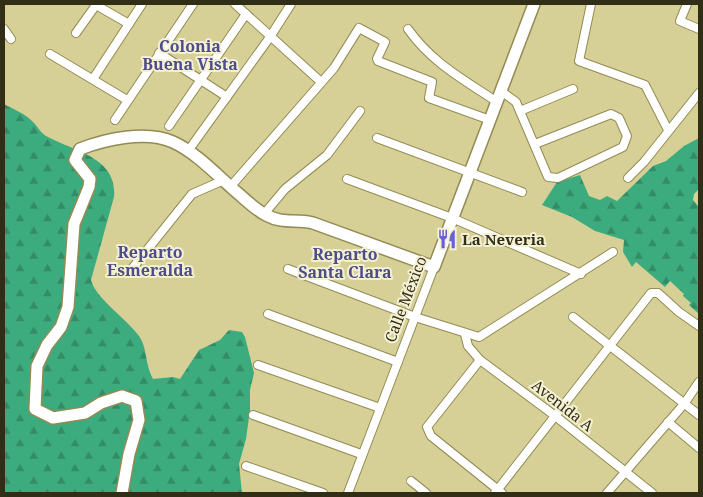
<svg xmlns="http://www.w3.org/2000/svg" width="703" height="497" viewBox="0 0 703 497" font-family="'Noto Serif',serif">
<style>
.forest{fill:url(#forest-firs)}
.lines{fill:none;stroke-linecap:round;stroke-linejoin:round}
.street-casing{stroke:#928b54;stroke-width:10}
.secondary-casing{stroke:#928b54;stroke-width:14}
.street{stroke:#fff;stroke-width:8}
.secondary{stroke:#fff;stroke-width:11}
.labels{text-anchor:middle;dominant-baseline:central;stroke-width:4;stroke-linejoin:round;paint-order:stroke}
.poi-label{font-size:15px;font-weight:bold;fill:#312e17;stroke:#f3f0d3;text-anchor:start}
.street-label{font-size:15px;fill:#312e17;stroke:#f3f0d3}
.neighbourhood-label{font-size:16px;font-weight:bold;fill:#4e4c8a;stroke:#f3f0d3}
</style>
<defs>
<pattern id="forest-firs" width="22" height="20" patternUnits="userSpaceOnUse" patternTransform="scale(1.25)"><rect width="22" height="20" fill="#3cac7f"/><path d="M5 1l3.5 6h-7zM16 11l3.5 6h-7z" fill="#338c67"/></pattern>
</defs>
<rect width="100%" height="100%" fill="#d6d096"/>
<g class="forest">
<path d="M4 104C13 109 26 114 33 122 38 127 40 132 46 136 73 151 118 157 114 197L91 280C96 299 127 319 139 336 147 346 145 365 153 379L173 377 180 379 199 350 220 340 229 330 242 332 245 337 254 373 250 390V410L246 439 239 464 242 493H4Z"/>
<path d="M699 138V189L694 194 693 200 699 207V314L689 305 691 303 683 296 684 294 670 281 665 287 636 262 632 267 623 252 624 240 595 231 572 217 542 205 557 182 580 175 589 196 600 200 607 196 617 201 653 166 666 161 684 146Z"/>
</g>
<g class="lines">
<defs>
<g id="street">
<path d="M235 4 321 82"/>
<path d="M591 4 579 61 645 85 668 130"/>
<path d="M687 4 680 21 699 29"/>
<path d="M4 29 11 39"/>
<path d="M408 29C432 63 463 79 497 102"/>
<path d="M76 33 96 5 129 24"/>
<path d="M159 53 227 97"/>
<path d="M50 54 127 100"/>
<path d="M93 79 142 4"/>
<path d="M501 91 516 102 548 177 558 178 623 147 627 136 619 118 611 114 535 144"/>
<path d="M520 111 573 89"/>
<path d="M115 120 193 4"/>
<path d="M169 126 246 14"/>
<path d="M377 138 522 192"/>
<path d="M188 151 270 37 291 4"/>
<path d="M628 178 644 162 699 93"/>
<path d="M347 179 452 218 581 274"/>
<path d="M231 186 334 68 359 28 385 42 377 59 378 61 432 82 429 98 490 120"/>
<path d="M264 214 285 189 327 155 360 111"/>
<path d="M288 269 415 317 479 337 613 252"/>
<path d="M131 270 192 194 224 180"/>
<path d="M268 314 398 362"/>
<path d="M573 317 699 415"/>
<path d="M465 334 468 346 480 360 554 415 652 493"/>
<path d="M480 360 427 427 431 436 502 493"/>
<path d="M258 365 380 408"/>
<path d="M253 415 361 454"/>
<path d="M668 422 699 448"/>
<path d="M246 466 323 493"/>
<path d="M411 481 426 493"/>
<path d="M348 493 434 267"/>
<path d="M495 493 651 293H658L679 312 699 326"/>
<path d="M607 493 684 404 699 382"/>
</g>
<path id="secondary" d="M122 493 129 454 139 420 136 401 122 396 101 403 85 413 53 418 35 409 37 366 47 345 61 327 68 307 74 224 89 187 90 179 75 160 80 149C106 139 146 130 173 142 195 152 215 173 233 189 243 197 254 209 266 215 285 225 295 218 313 223L434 267 534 4"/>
</defs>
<use href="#street" class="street-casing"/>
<use href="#secondary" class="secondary-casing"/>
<use href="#street" class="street"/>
<use href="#secondary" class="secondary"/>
</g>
<defs>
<symbol id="restaurant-bare" viewBox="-9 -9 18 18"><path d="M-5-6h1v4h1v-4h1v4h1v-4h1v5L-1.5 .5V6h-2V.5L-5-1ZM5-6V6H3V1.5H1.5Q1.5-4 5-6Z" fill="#695fd9" stroke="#f3f0d3" stroke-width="2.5" paint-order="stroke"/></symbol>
</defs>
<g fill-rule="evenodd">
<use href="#restaurant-bare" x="433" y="225" width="28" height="28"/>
</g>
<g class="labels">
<g class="poi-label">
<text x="462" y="239">La Neveria</text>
</g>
<g class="street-label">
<text transform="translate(405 299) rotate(-69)">Calle México</text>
<text transform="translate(563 405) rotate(38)">Avenida A</text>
</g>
<g class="neighbourhood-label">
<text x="190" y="46">Colonia<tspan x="190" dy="18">Buena Vista</tspan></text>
<text x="150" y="252">Reparto<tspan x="150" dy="18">Esmeralda</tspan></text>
<text x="345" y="254">Reparto<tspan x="345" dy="18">Santa Clara</tspan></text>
</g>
</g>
<rect width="703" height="497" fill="none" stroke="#312e17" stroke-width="10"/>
</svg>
